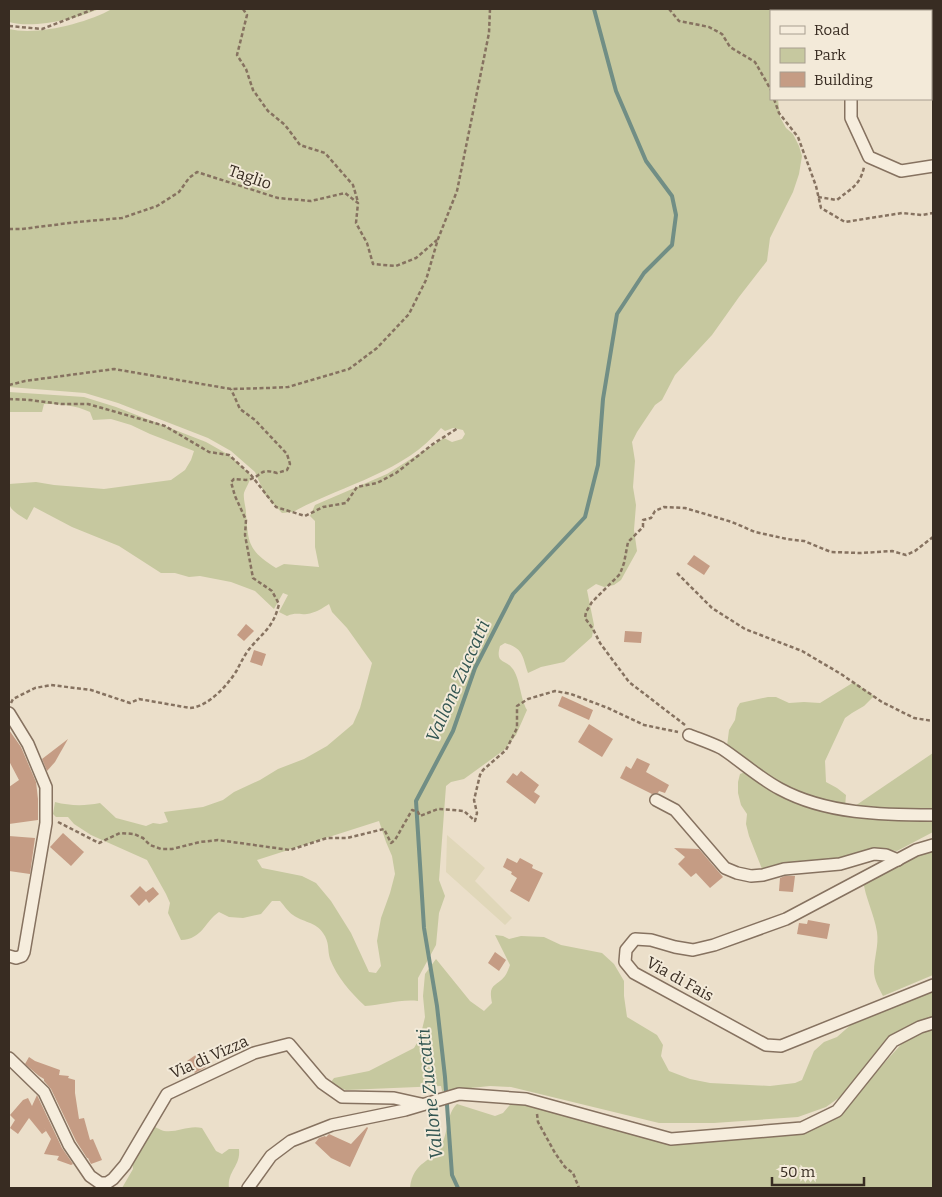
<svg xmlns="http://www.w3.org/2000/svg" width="942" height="1197" viewBox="0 0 942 1197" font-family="Bitter,serif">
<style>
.farmland{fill:#e0d7b9}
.green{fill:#c6c89f;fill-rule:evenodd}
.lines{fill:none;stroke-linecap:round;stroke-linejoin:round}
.stream{stroke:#718e85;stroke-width:4}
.building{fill:#c59c84}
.minor-casing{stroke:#867260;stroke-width:14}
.path{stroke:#867260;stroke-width:2.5;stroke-dasharray:4 2.5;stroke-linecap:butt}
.minor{stroke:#f6eddd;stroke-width:11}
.labels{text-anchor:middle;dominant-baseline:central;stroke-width:4;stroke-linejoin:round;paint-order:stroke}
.street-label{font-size:16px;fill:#382c22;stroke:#f3ead9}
.water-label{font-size:18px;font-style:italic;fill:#335652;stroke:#f3ead9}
</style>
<rect width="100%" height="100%" fill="#ebdfca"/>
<path class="farmland" d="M447 835 485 868 475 881 512 918 505 925 446 872Z"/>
<g class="green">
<path d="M9 9H99C76 19 33 29 9 22Z"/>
<path d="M112 9H798L797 11H771V99H778L780 117 786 128 793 134 799 146 802 156 799 174 793 192 770 238 767 261 739 297 712 335 675 375 662 400 655 405 637 432 632 442 635 461 633 487 636 505 634 530 637 551 621 580 614 585 604 587 596 584 587 590 594 625 592 637 564 662 541 667 528 673C522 656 524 649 505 643L500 646C495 664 505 659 512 668 520 677 520 698 527 710L516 735 504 750 464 779 451 782 446 786 439 880 445 896 439 913 436 945 418 978V1001C400 999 383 1005 365 1006 350 992 337 977 330 959 327 949 330 943 323 933 316 922 302 922 293 915 288 912 284 905 280 901H272L261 914 243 918 229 917 219 912C204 922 203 939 181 940L168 913 170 903 166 894 147 860 91 835 74 824 68 817H56L53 814 55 802C70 806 85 806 100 803L116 818 146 826 153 823 160 824 168 822 164 812 203 807 223 800 234 792 260 780 278 769 304 759 327 746 353 724 360 708 372 663 347 628 332 612 329 604C323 608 315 613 307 614 298 615 297 612 287 616L279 612 288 595 283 593 274 609 255 591 231 582 200 576 189 577 175 573H161L119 546 72 527 34 507 27 520C6 507 9 508 9 484L36 482 54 485 104 489 171 480 185 470 191 460 194 451 150 434 131 425 111 419 93 420 90 412C75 405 61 404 44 404L42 412H9V392L84 397 116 407 206 442 229 455 251 475C250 482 246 487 244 493 243 499 246 507 246 513 248 544 249 551 276 568L284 564 319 567 315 547V521L310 516 315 505 387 474 444 438 452 442 462 439 465 434 463 430 453 428 445 431 441 428C404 473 342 485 293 512L282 513 265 495 255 472 231 451 208 438 118 403 85 393 9 387V29C37 36 87 23 112 9ZM379 821 386 842 392 856 395 874 390 893 381 918 377 941 381 966 376 973 369 972 351 933 331 901 316 883 302 876 262 868 257 860Z"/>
<path d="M854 682 874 696 864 706 852 713 845 718 825 761 826 782 837 788 846 795 845 807 829 804 778 784 727 746 729 730 735 720 737 708 740 703 768 697H776L789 703 804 702 820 703Z"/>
<path d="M933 753V812L852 808Z"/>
<path d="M748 771 792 798 933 819V832L897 851 881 849 846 857 762 869 749 836 746 824 747 814 741 805 738 793V782L740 774Z"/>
<path d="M933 844V975L883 996C879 988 874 980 874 971 874 958 879 945 877 932 874 913 865 898 863 879Z"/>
<path d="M495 935 503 936 509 939 521 936 544 937 561 945 602 953 614 964 624 981V996L627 1017 657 1035 663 1045 661 1056 669 1071 690 1079 710 1083 770 1086 795 1083 802 1080 814 1051 824 1042 837 1037 862 1015 933 986V1017C918 1021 906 1026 893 1037L840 1097 826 1107 798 1117 714 1123H659L511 1087 490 1086 442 1091 441 1086 346 1090 340 1088 331 1082 334 1078 369 1071 414 1048 420 1038 425 1017 423 996 425 974 436 959 470 1001 484 1011 492 1003C488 983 495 988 505 976 507 973 509 968 510 965Z"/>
<path d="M933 1026V1188H410C413 1160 433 1163 442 1144 448 1132 447 1113 457 1104L495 1116 503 1113 515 1099 659 1134 806 1126 845 1106 907 1038Z"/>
<path d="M149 1124C154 1126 160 1130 164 1131 177 1133 188 1125 202 1128L216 1151 222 1154 229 1149H239C241 1166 227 1171 229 1188H122L133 1169 132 1157Z"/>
</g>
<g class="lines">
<path class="stream" d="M458 1188 452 1175 445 1077 437 1006 424 928 416 801 453 731 475 668 513 594 585 517 598 465 603 399 617 314 644 273 672 245 676 215 672 196 646 161 616 91 594 9"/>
</g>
<g class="building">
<path d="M694 555 710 566 704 575 687 564Z"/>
<path d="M246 624 254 631 244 641 237 635Z"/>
<path d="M625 631 642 632 641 643 624 642Z"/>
<path d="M254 650 266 654 262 666 250 662Z"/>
<path d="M562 696 593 710 589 720 558 706Z"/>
<path d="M589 724 613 739 602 757 578 742Z"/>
<path d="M9 730 21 747 36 782 38 799V820L9 824V787L19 780 9 761Z"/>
<path d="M68 739 55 762 47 771 42 759Z"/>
<path d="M637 758 650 764 646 772 669 785 665 793 659 791 658 793 652 794 620 778 626 766 631 769Z"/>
<path d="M521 771 539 785 534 792 540 796 535 804 506 782 513 773 517 776Z"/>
<path d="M63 833 84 852 71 866 50 847Z"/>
<path d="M9 836 35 838 30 874 9 871Z"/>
<path d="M674 848 699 849 723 877 710 888 696 873 691 877 678 864 685 857Z"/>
<path d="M507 858 517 863 520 858 533 865 532 868 543 873 529 902 510 891 517 878 511 874 512 872 503 867Z"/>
<path d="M785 876H795L793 892 779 891 780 878Z"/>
<path d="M140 886 146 892 153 887 159 894 149 903 146 899 139 906 130 896Z"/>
<path d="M808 920 830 924 827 939 797 934 799 923 807 924Z"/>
<path d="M495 952 506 960 499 971 488 963Z"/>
<path d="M197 1054 206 1067 195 1073 187 1061Z"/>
<path d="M29 1057 35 1061 60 1070 59 1075 69 1076 68 1078 75 1080V1093L79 1119 84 1118 90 1140 93 1139 102 1160 91 1164 88 1158H87L76 1141 51 1089 44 1081V1079L39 1076 25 1064Z"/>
<path d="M37 1095 62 1148 73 1164 71 1165 57 1160 59 1156 44 1154 51 1139 43 1126 46 1131 42 1134 29 1118 18 1134 10 1128 15 1120 10 1115 23 1100 28 1098 32 1106Z"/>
<path d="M367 1127 368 1128 350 1167 331 1158 315 1143 319 1138 325 1136 326 1137 329 1134 351 1144Z"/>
</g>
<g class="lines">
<defs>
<g id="minor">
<path d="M843 9V11"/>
<path d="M928 11V9"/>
<path d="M851 99V118L869 157 901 171 933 166"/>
<path d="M9 713 28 744 46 787V823L24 952 22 956 16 958 9 956"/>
<path d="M689 735C699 739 711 743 721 748 741 761 759 778 780 789 826 814 883 815 933 815"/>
<path d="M656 800 675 810 725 868 737 873 751 876 763 875 784 869 840 864 874 854 886 855 898 860"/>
<path d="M933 845 916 850 786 919 714 945 693 950 675 947 651 940 635 939 626 950 625 962 634 973 766 1045 781 1046 933 985"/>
<path d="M9 1058 44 1092 69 1145 90 1176 100 1183H107L113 1179 125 1165 167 1094 254 1053 289 1044 322 1083 342 1097 394 1098 421 1104"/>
<path d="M248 1188 271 1156 291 1141 332 1125 405 1110 459 1094 526 1099 671 1139 802 1128 837 1111 893 1041 920 1027 933 1023"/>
</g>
</defs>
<use href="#minor" class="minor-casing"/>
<g class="path">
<path d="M243 9 247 15 237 55 246 69 253 90 268 111 285 125 300 145 325 153 353 185 358 202"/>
<path d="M669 9 679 21 709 27 722 34 730 47 755 62 771 90"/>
<path d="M9 26 42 29 94 9"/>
<path d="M774 99 779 113 798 137 816 186 821 208 845 222 902 213 922 215 933 213"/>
<path d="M818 197 837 200C850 189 860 186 864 167"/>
<path d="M9 229H22L77 222 122 218 157 206 179 192 189 178 197 172 278 198 311 201 345 193 358 203 356 223 367 243 373 264 396 266 416 258 437 240"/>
<path d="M9 385 25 381 114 369 231 389 268 388 288 387 349 369 377 348 409 314 426 280 438 239 457 191 489 33 490 9"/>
<path d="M9 399 30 400 61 404H88L165 426 209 452 229 455 251 475 276 507 305 516 323 507 346 503 357 487 377 483 396 473 433 444 458 428"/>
<path d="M677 573 712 608 745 629 802 651 841 674 882 702 914 718 933 721"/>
<path d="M11 703 13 699 35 688 51 685 91 690 130 703 139 699 190 708C208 707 228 685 237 670 240 664 243 658 247 652 260 634 273 630 279 604L272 591 253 578 245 535 246 520 235 496 231 482 234 479C239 479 247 481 251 479 262 475 260 468 277 473L287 470 290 464 287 454 255 420 240 409 231 389"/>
<path d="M685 725 629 682 600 643 593 629 585 618 586 612 592 602 620 574 624 563 628 542 643 527V520L651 518 655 511 664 507 685 508 732 522 755 532 787 539 804 541 831 552 861 553 892 551 906 555 915 551 933 537"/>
<path d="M58 822 99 843 120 833 134 834 143 838 150 845 161 849H172L200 842 218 840 290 850 327 838H347L384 829 391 843 395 840 412 810 418 812 420 816 438 809 453 810 464 811 475 821 477 813 474 800 480 775 483 770 506 750 517 728V706L528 699 555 691 571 694 608 708 644 725 678 732"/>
<path d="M537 1114 538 1122 555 1153 565 1167 573 1173 579 1188"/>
</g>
<use href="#minor" class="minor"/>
</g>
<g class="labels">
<g class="street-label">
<text transform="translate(250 177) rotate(19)">Taglio</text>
<text transform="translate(680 979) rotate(29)">Via di Fais</text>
<text transform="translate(209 1057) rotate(-24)">Via di Vizza</text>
</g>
<g class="water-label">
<text transform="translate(458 681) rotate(-66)">Vallone Zuccatti</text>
<text transform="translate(430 1094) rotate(-96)">Vallone Zuccatti</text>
</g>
</g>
<rect width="942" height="1197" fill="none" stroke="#382c22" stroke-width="20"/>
<rect x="770" y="10" width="162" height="90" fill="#f3ead9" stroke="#a89e90"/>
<rect x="780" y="26" width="25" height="8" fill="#f6eddd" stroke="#a89e90"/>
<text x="814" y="35" font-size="15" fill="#382c22">Road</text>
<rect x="780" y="48" width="25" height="15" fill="#c6c89f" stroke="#a89e90"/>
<text x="814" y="60" font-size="15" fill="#382c22">Park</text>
<rect x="780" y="72" width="25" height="15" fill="#c59c84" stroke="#a89e90"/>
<text x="814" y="85" font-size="15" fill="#382c22">Building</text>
<path d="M772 1177v8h92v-8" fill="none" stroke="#382c22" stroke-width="2.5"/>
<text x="780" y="1177" font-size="15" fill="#382c22" stroke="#f3ead9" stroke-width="4" paint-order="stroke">50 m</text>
</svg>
